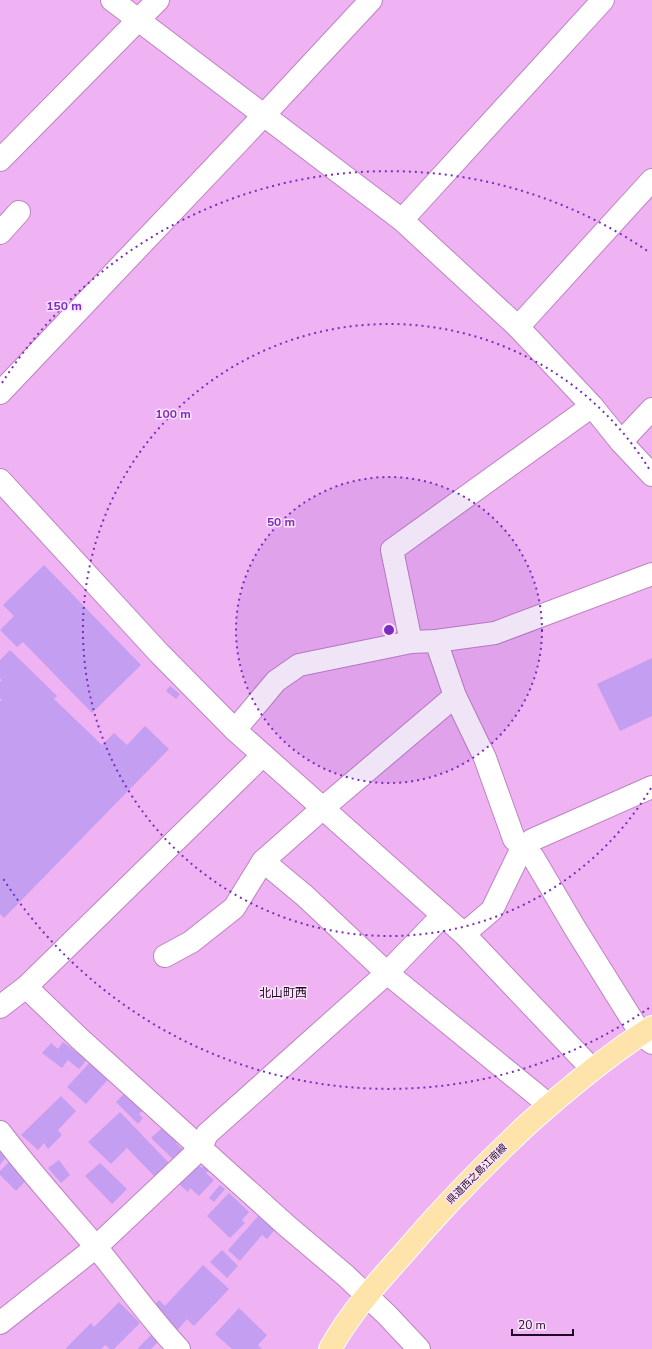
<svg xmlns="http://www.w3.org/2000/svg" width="652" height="1349" viewBox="0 0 652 1349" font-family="'Nunito Sans','Noto Sans JP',sans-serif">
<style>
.building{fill:#c49ef1}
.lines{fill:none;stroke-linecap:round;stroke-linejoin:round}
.minor-casing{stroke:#bd83c1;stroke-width:24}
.major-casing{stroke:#fff;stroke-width:24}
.minor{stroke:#fff;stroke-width:22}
.major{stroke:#fee3aa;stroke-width:22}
.ring{fill:none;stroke:#7b2cbf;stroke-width:2;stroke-dasharray:2 4}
.labels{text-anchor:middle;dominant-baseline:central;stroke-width:3;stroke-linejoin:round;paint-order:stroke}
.street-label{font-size:10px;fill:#1f0921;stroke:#fbe2fd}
.quarter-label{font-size:12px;fill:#1f0921;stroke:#fbe2fd}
.centre{fill:#7b2cbf;stroke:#fbe2fd;stroke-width:2}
.ring-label{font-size:12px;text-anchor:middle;font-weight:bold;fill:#7b2cbf;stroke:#fbe2fd;stroke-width:3;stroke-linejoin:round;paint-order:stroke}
</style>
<rect width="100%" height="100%" fill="#efb3f3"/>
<g class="building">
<path d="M44 565 141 665 92 713 23 642 17 647 0 630 14 616 3 605Z"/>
<path d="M10 650 57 696 54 699 102 745 114 733 127 745 145 726 169 749 4 918 0 914V701L2 700 0 698V682L2 680 0 679V660Z"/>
<path d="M652 658V716L620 731 597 684Z"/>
<path d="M170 686 180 694 176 699 166 691Z"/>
<path d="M63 1042 79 1054 82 1050 90 1056 79 1069 68 1060 62 1068 42 1053 51 1043 58 1049Z"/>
<path d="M92 1060 111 1076 86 1104 67 1087Z"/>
<path d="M125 1093 142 1111 139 1114 143 1118 138 1124 116 1102Z"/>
<path d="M61 1096 76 1111 58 1130 62 1135 48 1149 44 1143 38 1150 21 1135Z"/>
<path d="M120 1112 169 1163 155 1177 127 1148 111 1164 88 1142Z"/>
<path d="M163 1127 181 1138 176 1143 185 1152 176 1162 151 1138Z"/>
<path d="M0 1139 9 1153 0 1165Z"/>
<path d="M11 1160 29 1177 16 1191 0 1175V1171Z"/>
<path d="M59 1160 70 1175 61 1183 48 1168Z"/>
<path d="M100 1163 127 1189 112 1204 85 1176Z"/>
<path d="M197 1163 202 1168 205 1164 210 1169 206 1173 214 1180 199 1196 190 1188 188 1192 179 1184Z"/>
<path d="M220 1185 225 1189 214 1202 209 1198Z"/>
<path d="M229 1193 249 1212 242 1220 245 1223 230 1238 207 1216Z"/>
<path d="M261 1213 277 1227 267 1239 262 1235 240 1261 228 1250Z"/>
<path d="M222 1250 238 1266 227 1278 210 1262Z"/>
<path d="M203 1265 229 1289 194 1326 187 1319 175 1333 150 1310 159 1300 165 1306Z"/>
<path d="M119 1302 140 1323 114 1349H110L105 1345 101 1349H67L66 1348 91 1323 94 1327Z"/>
<path d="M239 1308 267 1335 258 1345 262 1349H232L215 1334Z"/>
<path d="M151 1335 158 1342 151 1349H139L138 1348Z"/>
</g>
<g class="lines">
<defs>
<g id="minor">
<path d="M112 0 402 220 518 327 592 406 621 442 652 475"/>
<path d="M0 160 158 0"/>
<path d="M402 220 603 0"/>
<path d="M0 233 19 212"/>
<path d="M518 327 652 180"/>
<path d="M0 393 264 115 371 0"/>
<path d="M621 442 652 409"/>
<path d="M0 480 159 653 235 730 464 934 592 1069"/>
<path d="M436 641 455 696 485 758 514 839 533 857 576 930 641 1034 652 1043"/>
<path d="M411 642 392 550 592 406"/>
<path d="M235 730 276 681 299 665 411 642 436 641 495 633 652 574"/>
<path d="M263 861 305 896 387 973 549 1105"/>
<path d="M464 934 492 910 522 848 532 840 652 787"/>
<path d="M165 956 191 942 234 908 263 861 323 808 455 696"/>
<path d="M26 987 80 1039 287 1226 346 1276 387 1315 419 1349"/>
<path d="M0 1007 26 987 263 755"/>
<path d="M0 1132C30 1172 64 1209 96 1247 124 1281 149 1317 179 1349"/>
<path d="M0 1323 96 1247 201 1148 207 1134 387 973 443 915"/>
</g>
<path id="major" d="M330 1349C350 1313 377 1283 404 1253 443 1207 484 1165 528 1124 567 1089 608 1055 652 1027"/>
</defs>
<use href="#minor" class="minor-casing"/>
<use href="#major" class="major-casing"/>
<use href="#minor" class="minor"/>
<use href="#major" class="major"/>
</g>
<circle cx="389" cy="630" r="153" fill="#7b2cbf" fill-opacity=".12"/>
<g class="ring">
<circle cx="389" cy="630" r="153"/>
<path d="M651 788A306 306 0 1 1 651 472"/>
<path d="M649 1008A459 459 0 0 1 2 877M2 383A459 459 0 0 1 649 252"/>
</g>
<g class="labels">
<g class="street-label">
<text transform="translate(477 1174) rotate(-45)">県道西之島江南線</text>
</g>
<g class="quarter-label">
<text x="283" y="993">北山町西</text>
</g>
</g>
<circle cx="389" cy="630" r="6" class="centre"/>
<g class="ring-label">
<text x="64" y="310">150 m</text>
<text x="173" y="418">100 m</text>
<text x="281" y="526">50 m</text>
</g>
<path d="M512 1329v6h61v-6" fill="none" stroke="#1f0921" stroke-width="2"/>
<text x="518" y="1329" font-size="12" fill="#1f0921" stroke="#fbe2fd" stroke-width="3" paint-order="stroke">20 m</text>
</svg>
